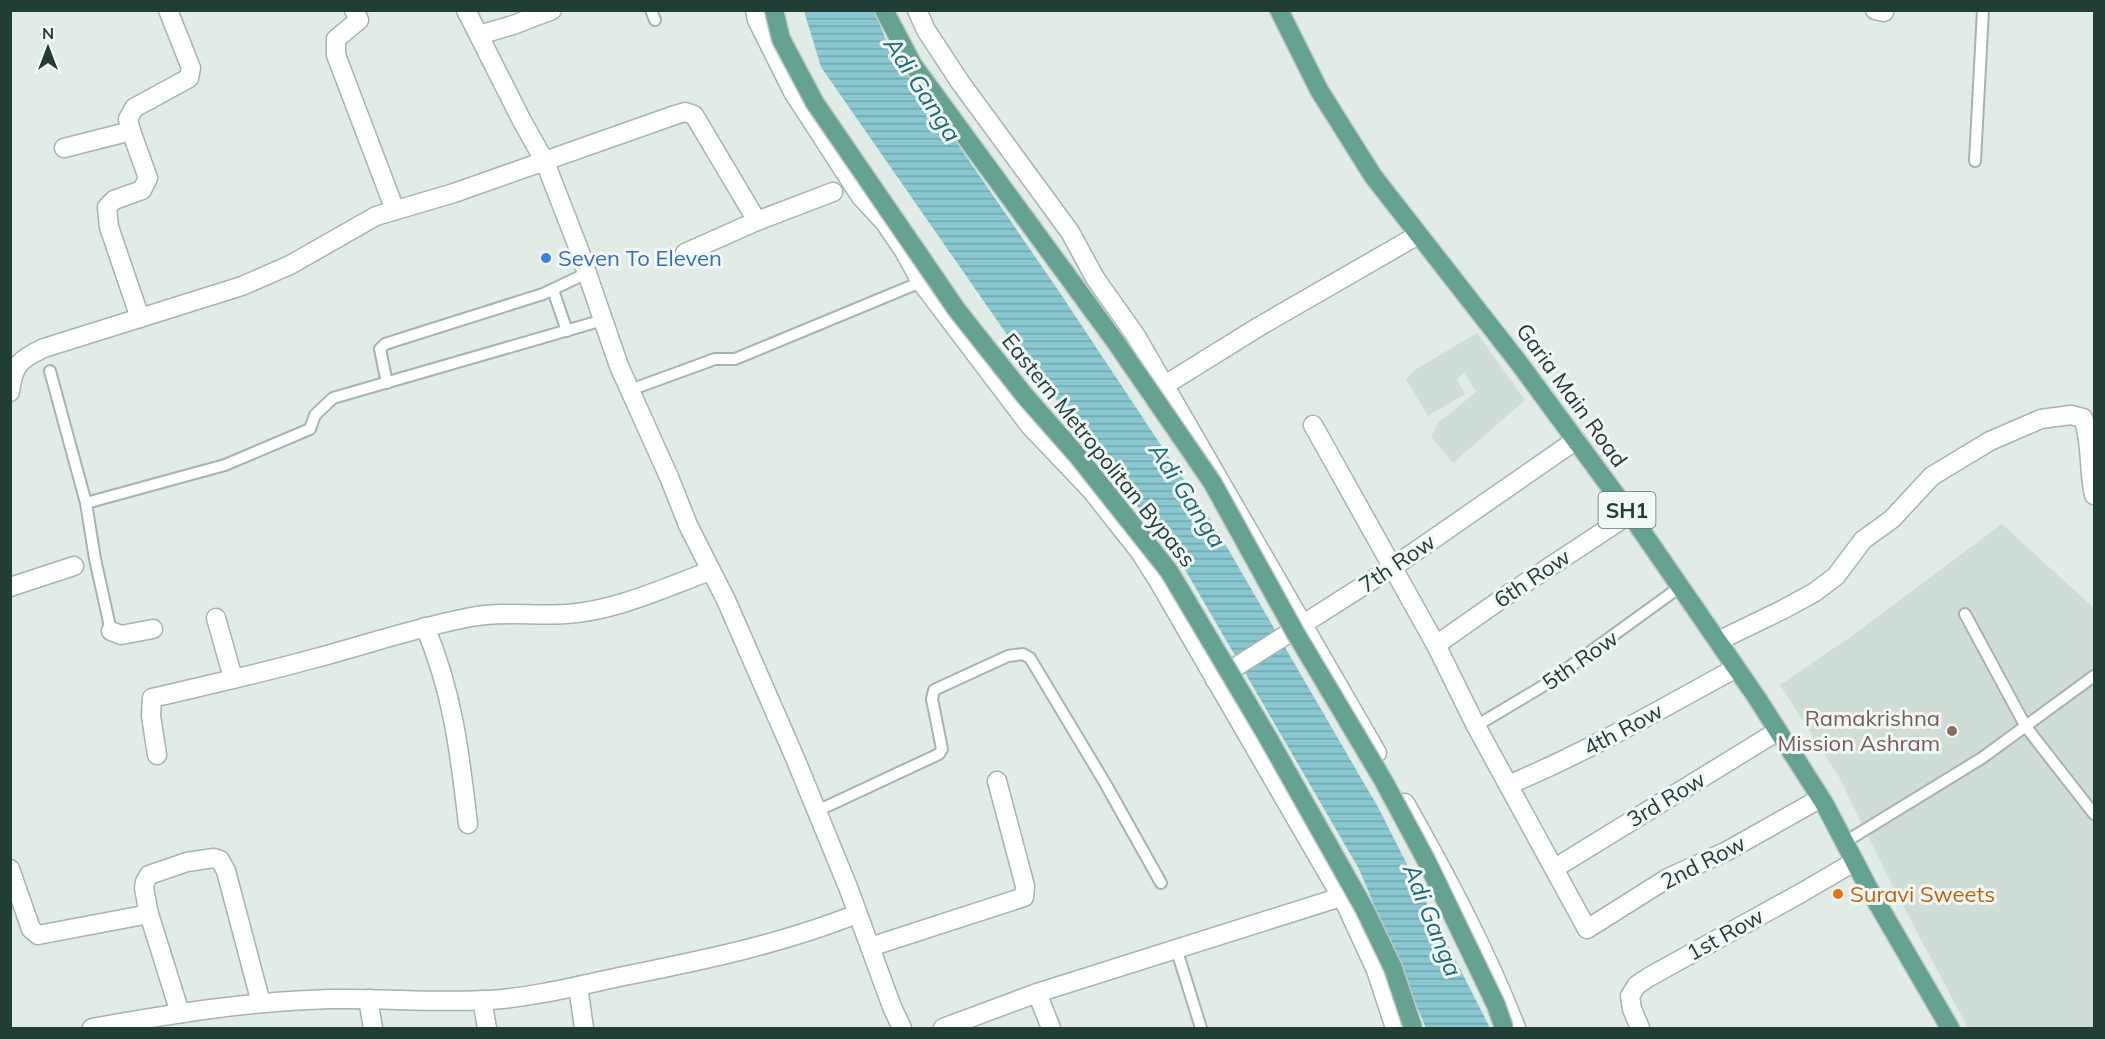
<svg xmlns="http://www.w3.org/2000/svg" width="2105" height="1039" viewBox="0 0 2105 1039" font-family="Mulish,sans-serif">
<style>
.built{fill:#d0dcd6}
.water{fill:url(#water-rules)}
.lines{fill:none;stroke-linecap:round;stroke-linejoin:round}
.lane-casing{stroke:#a4b4ae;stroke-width:14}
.street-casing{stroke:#a4b4ae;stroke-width:21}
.primary-casing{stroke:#c1c9c6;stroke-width:21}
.lane{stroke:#fff;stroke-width:10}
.street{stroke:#fff;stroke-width:18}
.primary{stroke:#66a291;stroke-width:18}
.primary-bridge-casing{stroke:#c1c9c6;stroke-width:21;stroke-linecap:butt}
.primary-bridge{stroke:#66a291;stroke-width:18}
.shop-dot{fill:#3f7fe0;stroke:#f2f8f5;stroke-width:2}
.education-dot{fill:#8d6e63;stroke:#f2f8f5;stroke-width:2}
.food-dot{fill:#e8710a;stroke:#f2f8f5;stroke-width:2}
.labels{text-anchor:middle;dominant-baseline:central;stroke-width:6;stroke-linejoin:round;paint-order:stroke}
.shield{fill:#f2f8f5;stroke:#60756f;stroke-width:1.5}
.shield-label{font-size:21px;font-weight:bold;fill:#213d35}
.shop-label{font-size:22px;fill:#366cbe;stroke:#f2f8f5;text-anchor:start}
.street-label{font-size:22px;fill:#213d35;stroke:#f2f8f5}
.education-label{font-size:22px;fill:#785e54;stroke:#f2f8f5;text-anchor:end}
.food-label{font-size:22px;fill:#c56008;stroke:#f2f8f5;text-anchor:start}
.water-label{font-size:24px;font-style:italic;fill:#1b6b79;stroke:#f2f8f5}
</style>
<defs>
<pattern id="water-rules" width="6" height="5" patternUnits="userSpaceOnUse" patternTransform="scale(1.5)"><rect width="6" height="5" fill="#89c8d1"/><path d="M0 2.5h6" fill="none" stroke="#70a4aa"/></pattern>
</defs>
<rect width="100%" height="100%" fill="#e1ece7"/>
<g class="built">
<path d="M1477 333 1525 400 1453 463 1431 437 1438 423 1476 392 1464 372 1457 380 1465 394 1428 416 1406 379 1418 368Z"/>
<path d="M2002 524 2094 608V1028H1968L1891 883 1839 777 1780 685 1849 638Z"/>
</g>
<path class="water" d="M804 11H874L886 40 1058 290 1214 525 1379 809 1490 1028H1426L1359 869 1183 566 1010 339 821 67Z"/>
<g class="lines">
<defs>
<g id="lane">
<path d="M651 10 655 20"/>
<path d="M1975 161 1983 10"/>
<path d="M553 290 567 331"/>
<path d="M50 371 86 503 225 465 310 429 315 415 333 398 603 320"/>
<path d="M387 383 380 349 385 344 543 294 587 273"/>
<path d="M630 390 715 359H735L921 282"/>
<path d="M86 503 95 559 111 631"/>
<path d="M1965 614 2026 727 2094 814"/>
<path d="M1476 726 1543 686 1680 587"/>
<path d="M817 811 939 754 942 749 932 699 934 690 1008 656 1023 654 1030 658 1105 783 1161 883"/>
<path d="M1845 842 1982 758 2094 676"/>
<path d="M1176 948 1201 1028"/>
</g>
<g id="street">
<path d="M354 10 359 20 336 39V55L395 210"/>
<path d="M466 10 521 119 545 162 578 247 619 366 669 477 688 525 726 600 795 758 848 887 892 1007 902 1028"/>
<path d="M755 10 757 20 793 92 817 129 861 197 885 223 904 251 921 282 1030 426 1091 490 1140 552 1159 582 1346 905 1376 970 1395 1028"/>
<path d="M917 10 926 30 960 82 1070 232 1095 278 1136 336 1377 753"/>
<path d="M1875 10 1884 12"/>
<path d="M479 35 513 25 552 10"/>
<path d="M131 131 128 119 134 108 189 78 191 68 168 10"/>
<path d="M64 148 131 131 148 178 142 190 114 200 107 207 109 227 140 318"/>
<path d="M685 253 757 221 833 192"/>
<path d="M1165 385 1260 326 1418 235"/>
<path d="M10 392C13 365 20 359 44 348L242 286 290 265 376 216 454 193 675 115 685 112 694 115 757 221"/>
<path d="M1313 425 1436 645 1476 726 1587 929 1668 878 1727 851 1821 798"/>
<path d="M10 587 74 566"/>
<path d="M216 618 233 678"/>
<path d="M425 627C453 692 460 755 468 824"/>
<path d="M111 631 121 635 153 629"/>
<path d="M1718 641 1782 610 1815 592 1836 576 1863 540 1892 519 1932 476 1990 441 2041 419 2071 415 2083 418C2092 442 2088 470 2094 495"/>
<path d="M1436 645 1510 593 1630 514"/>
<path d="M1215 680 1393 567 1576 440"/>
<path d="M157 755 151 716 152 698C207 685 262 673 316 658 368 644 418 627 471 617 503 611 534 616 566 614 615 611 664 588 710 571"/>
<path d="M1508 785C1587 752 1661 709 1736 668"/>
<path d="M1405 803C1446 876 1486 950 1516 1028"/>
<path d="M1555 868 1778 731"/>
<path d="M10 869 31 929 38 935 149 914"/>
<path d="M870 947 1024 897 1025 886 997 781"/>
<path d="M578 986 584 1028"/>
<path d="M1037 993 1051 1028"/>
<path d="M368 999 373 1028"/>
<path d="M482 1000 487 1028"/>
<path d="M180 1013 149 914 144 888 145 882 149 875 187 862 214 858 220 860 226 871 261 1003"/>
<path d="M92 1028C171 1014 250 1001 331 999 384 998 437 1003 490 1000 535 997 581 985 624 976 704 960 781 944 857 914"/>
<path d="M943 1028 1037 993 1341 897"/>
<path d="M1640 1028 1632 1009 1630 996 1637 985 1649 977 1801 893 1854 862"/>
</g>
<path id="primary" d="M1279 10 1319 90 1373 176 1519 363 1630 514 1757 698 1824 803 1869 889 1950 1028"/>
</defs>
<use href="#lane" class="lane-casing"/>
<use href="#street" class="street-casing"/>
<use href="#primary" class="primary-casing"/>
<use href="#lane" class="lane"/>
<use href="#street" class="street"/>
<use href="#primary" class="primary"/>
<defs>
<g id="primary-bridge">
<path d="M774 10 781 39 815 103 957 310 1025 396 1077 455 1169 571 1267 736 1364 908 1393 968 1413 1028"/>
<path d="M884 10 913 65 1115 341 1212 482 1296 634 1383 780 1426 860 1496 1005 1504 1028"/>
</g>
</defs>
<use href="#primary-bridge" class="primary-bridge-casing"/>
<use href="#primary-bridge" class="primary-bridge"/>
</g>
<circle class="shop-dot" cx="546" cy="258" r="6"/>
<circle class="education-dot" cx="1952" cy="731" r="6"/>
<circle class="food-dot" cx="1838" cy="894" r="6"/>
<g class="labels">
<rect class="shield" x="1598.5" y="492" width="57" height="36" rx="4.5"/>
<g class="shield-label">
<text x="1627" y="510">SH1</text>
</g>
<g class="shop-label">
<text x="558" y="258">Seven To Eleven</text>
</g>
<g class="street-label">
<text transform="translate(1572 395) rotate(54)">Garia Main Road</text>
<text transform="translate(1099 450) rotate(51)">Eastern Metropolitan Bypass</text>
<text transform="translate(1397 563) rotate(-34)">7th Row</text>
<text transform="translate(1532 578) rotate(-34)">6th Row</text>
<text transform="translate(1580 660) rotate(-35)">5th Row</text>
<text transform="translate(1623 729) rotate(-28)">4th Row</text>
<text transform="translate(1666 799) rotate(-31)">3rd Row</text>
<text transform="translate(1703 862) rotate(-27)">2nd Row</text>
<text transform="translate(1725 934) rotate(-29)">1st Row</text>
</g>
<g class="education-label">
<text x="1940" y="718">Ramakrishna<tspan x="1940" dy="25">Mission Ashram</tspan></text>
</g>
<g class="food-label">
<text x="1850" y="894">Suravi Sweets</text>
</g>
<g class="water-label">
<text transform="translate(923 89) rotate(57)">Adi Ganga</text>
<text transform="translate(1188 495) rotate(57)">Adi Ganga</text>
<text transform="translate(1433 920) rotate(68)">Adi Ganga</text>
</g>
</g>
<rect width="2105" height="1039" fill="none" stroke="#213d35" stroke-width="24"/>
<g transform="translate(48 48)" stroke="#f2f8f5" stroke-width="4.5" paint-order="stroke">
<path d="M0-4.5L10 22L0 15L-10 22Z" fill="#213d35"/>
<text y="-9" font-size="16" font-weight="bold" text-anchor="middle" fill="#213d35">N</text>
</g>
</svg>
